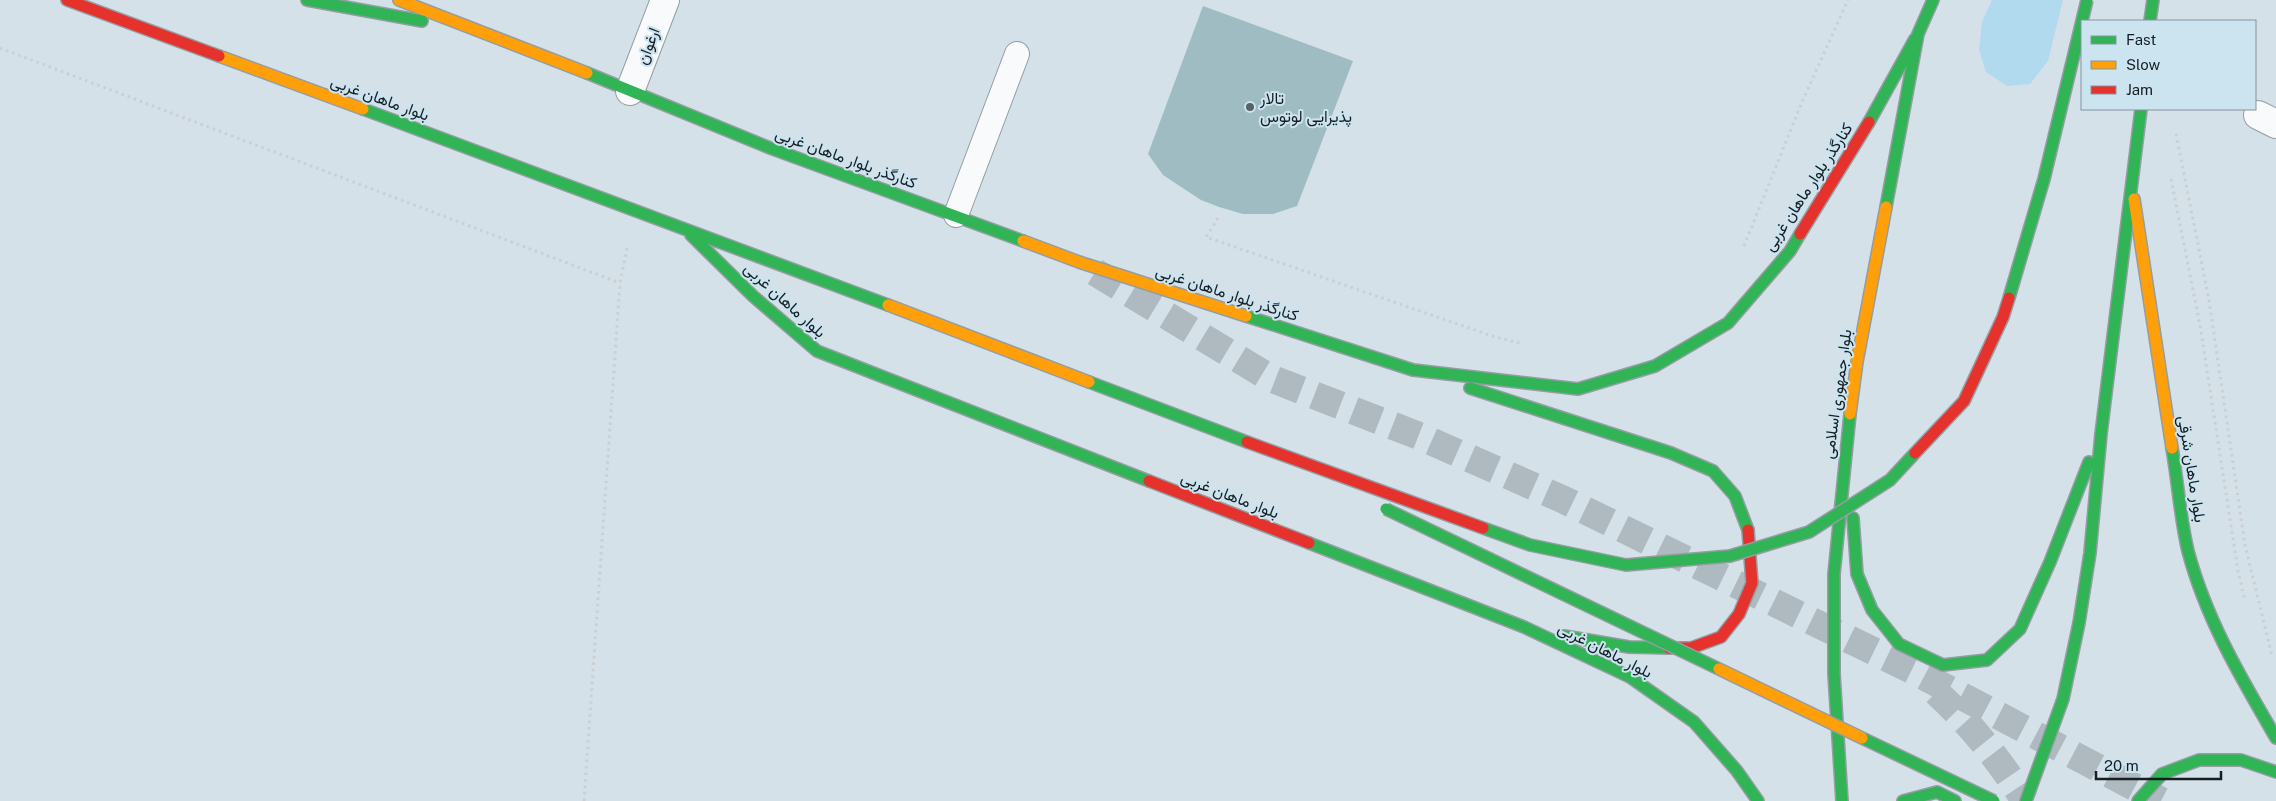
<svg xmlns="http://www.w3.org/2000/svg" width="2276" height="801" viewBox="0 0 2276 801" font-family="'Public Sans',Vazirmatn,sans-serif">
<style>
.grass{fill:#b1daee}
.building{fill:#a0bcc3}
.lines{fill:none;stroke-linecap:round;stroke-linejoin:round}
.secondary-tunnel{stroke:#aebac0;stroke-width:28;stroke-dasharray:28 14;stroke-linecap:butt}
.lane-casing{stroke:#949da3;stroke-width:26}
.street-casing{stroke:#949da3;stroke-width:30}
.fast-casing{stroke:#949da3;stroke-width:14}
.slow-casing{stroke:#949da3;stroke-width:14}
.jam-casing{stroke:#949da3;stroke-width:14}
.path{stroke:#cbcfd1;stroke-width:3;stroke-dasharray:2.5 4;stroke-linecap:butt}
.lane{stroke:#f9fafc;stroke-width:24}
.street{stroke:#f9fafc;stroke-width:28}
.fast{stroke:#30b455;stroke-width:11}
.slow{stroke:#ff9f0a;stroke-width:11}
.jam{stroke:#e5322d;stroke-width:11}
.fast-bridge-casing{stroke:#949da3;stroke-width:14;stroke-linecap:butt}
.slow-bridge-casing{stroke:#949da3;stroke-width:14;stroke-linecap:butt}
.jam-bridge-casing{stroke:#949da3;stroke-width:14;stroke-linecap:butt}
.fast-bridge{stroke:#30b455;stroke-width:11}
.slow-bridge{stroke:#ff9f0a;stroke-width:11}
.jam-bridge{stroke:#e5322d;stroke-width:11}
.poi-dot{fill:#586267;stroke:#cce4f0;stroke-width:2}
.labels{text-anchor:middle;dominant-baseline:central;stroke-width:4;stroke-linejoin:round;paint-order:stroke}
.street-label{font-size:16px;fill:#151e22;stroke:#cce4f0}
.poi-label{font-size:16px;fill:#151e22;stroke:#cce4f0;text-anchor:start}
</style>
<rect width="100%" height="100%" fill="#d4e1e8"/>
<path class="grass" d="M1992 0H2063L2048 61 2030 84 2007 86 1986 72 1979 50 1982 22Z"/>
<path class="building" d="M1203 6 1353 61 1297 206 1273 214H1243L1219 207 1201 200 1163 175 1148 154Z"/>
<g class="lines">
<g class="secondary-tunnel">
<path d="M1095 272 1270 378 1419 436 1562 499 1912 670 2161 801"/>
<path d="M1936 692C1971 724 2000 761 2025 801"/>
</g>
<defs>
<path id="lane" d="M956 215 1017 54"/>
<g id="street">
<path d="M630 91 665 0"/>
<path d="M2258 115 2276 124"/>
</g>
<g id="fast">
<path d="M307 0 422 21"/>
<path d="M2150 21 2153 0"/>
<path d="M587 73 770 148 1023 241"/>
<path d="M363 109 888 305"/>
<path d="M1869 122 1915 39"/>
<path d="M1886 207 1918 34 1933 0"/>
<path d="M691 235 753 296 817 351 1149 481"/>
<path d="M1246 316 1413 370 1578 389 1655 366 1728 323 1790 251 1800 234"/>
<path d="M1089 382 1247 442"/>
<path d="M1470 388 1671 453 1713 471 1735 496 1748 530"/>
<path d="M2172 448C2178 482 2180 518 2188 551 2206 619 2241 678 2276 738"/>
<path d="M1853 518 1857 574 1872 610 1899 644 1943 665 1987 660 2020 629 2050 562 2089 462"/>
<path d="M1309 543 1524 627 1630 677 1694 722 1737 771 1758 801"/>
<path d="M1564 636 1629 647 1669 648"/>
<path d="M1842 801 1834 674V574L1850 414"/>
<path d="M1903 801 1937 792 1955 801"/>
<path d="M2026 801 2063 699 2079 623 2090 553 2101 434 2141 109"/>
<path d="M2138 801 2162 774 2199 760H2241L2276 772"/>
</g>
<g id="slow">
<path d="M399 0 587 73"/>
<path d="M219 56 363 109"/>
<path d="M2134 199 2172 448"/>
<path d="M1023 241 1079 262 1246 316"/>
<path d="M888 305 1089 382"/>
<path d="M1850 414 1857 362 1886 207"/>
</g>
<g id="jam">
<path d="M67 0 219 56"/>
<path d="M1800 234 1869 122"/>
<path d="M1149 481 1309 543"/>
<path d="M1669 648H1691L1721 637 1739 614 1752 583 1748 530"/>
</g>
</defs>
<use href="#lane" class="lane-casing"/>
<use href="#street" class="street-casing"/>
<use href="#fast" class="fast-casing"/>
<use href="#slow" class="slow-casing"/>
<use href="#jam" class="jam-casing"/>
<g class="path">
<path d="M0 48 620 283"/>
<path d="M2176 134 2209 300 2245 545 2272 656"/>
<path d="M2171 179 2200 325 2238 571 2245 601"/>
<path d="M1218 218 1206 237 1492 336 1523 344"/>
<path d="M1744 246 1802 102 1848 0"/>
<path d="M584 801 620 283 628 244"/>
</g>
<use href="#lane" class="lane"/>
<use href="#street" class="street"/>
<use href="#fast" class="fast"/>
<use href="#slow" class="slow"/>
<use href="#jam" class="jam"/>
<defs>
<g id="fast-bridge">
<path d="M2009 298 2044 179 2087 0"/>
<path d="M1386 509 1719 669"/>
<path d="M1483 528 1530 545 1626 565 1730 556 1809 532 1890 480 1915 453"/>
<path d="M1862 738 1994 801"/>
</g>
<path id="slow-bridge" d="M1719 669 1862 738"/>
<g id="jam-bridge">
<path d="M1247 442 1483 528"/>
<path d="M1915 453 1964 401 2003 317 2009 298"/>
</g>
</defs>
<use href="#fast-bridge" class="fast-bridge-casing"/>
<use href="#slow-bridge" class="slow-bridge-casing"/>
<use href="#jam-bridge" class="jam-bridge-casing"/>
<use href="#fast-bridge" class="fast-bridge"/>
<use href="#slow-bridge" class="slow-bridge"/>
<use href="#jam-bridge" class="jam-bridge"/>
</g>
<circle class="poi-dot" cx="1250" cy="107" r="5"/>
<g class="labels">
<g class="street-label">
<text transform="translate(648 46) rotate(-69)">ارغوان</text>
<text transform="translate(380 98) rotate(20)">بلوار ماهان غربی</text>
<text transform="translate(846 158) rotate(20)">کنارگذر بلوار ماهان غربی</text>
<text transform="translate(1808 187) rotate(-57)">کنارگذر بلوار ماهان غربی</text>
<text transform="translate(1227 293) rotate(18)">کنارگذر بلوار ماهان غربی</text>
<text transform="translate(785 300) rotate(42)">بلوار ماهان غربی</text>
<text transform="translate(1837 394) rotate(-82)">بلوار جمهوری اسلامی</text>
<text transform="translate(2192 469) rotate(81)">بلوار ماهان شرقی</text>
<text transform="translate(1230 495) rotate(21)">بلوار ماهان غربی</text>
<text transform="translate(1605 650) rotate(27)">بلوار ماهان غربی</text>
</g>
<g class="poi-label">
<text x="1260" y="98">تالار<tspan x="1260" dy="18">پذیرایی لوتوس</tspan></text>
</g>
</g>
<rect x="2081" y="20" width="175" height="90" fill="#cce4f0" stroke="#83959e"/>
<rect x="2091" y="36" width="25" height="8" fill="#30b455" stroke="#83959e"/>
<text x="2126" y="45" font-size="15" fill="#151e22">Fast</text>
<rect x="2091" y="61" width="25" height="8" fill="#ff9f0a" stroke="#83959e"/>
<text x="2126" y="70" font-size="15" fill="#151e22">Slow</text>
<rect x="2091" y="86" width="25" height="8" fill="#e5322d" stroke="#83959e"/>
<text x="2126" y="95" font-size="15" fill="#151e22">Jam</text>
<path d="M2096 771v8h125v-8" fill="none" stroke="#151e22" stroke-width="2.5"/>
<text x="2104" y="771" font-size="15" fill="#151e22" stroke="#cce4f0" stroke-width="4" paint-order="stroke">20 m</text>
</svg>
